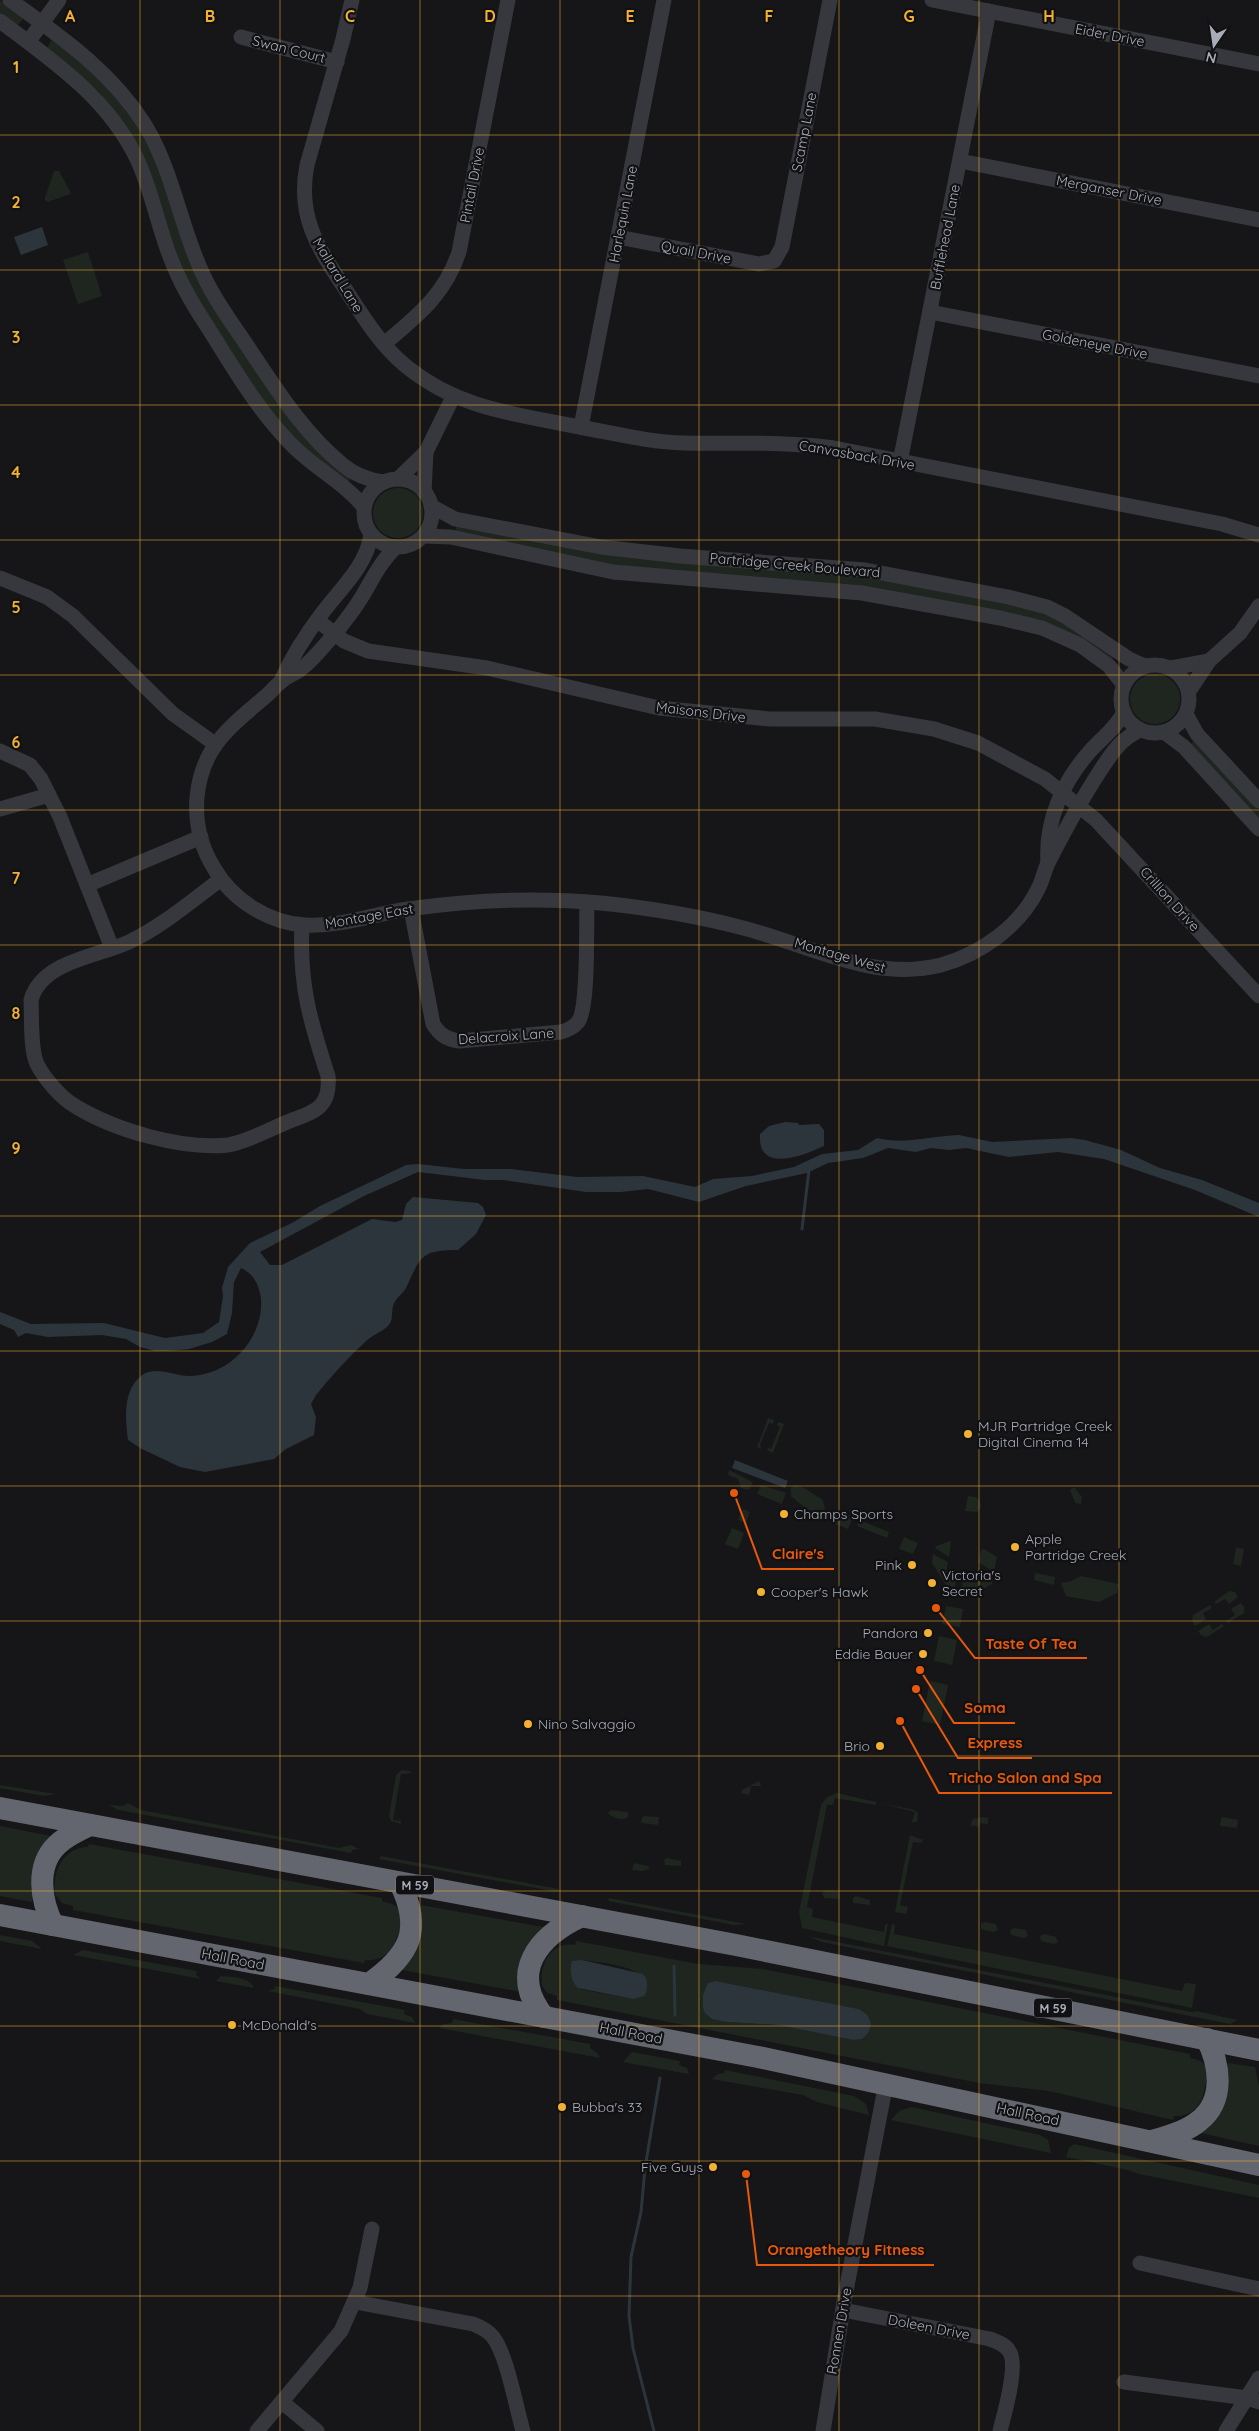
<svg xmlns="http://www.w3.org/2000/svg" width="1259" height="2431" viewBox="0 0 1259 2431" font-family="Quicksand,sans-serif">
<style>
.green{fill:#1e261f;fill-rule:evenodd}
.water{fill:#2c353c}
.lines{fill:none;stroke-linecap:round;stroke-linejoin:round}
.stream{stroke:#2c353c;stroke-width:3}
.minor{stroke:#37383d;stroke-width:15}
.highway{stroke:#63666e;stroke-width:22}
.grid{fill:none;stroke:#f2b134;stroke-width:1;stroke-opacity:0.55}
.poi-dot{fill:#f2b134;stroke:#111113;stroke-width:2}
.labels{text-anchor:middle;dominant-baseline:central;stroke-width:4.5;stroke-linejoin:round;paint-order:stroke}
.shield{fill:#111113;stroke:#7b7e86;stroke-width:1}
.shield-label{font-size:12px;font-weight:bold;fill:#a8adb8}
.street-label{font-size:14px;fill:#a8adb8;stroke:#111113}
.poi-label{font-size:14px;fill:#a8adb8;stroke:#111113;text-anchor:start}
.grid-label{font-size:16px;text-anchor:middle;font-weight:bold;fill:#f2b134;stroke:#111113;stroke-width:4.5;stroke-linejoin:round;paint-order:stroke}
.leader{fill:none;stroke:#e8590c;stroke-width:2}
.callout-dot{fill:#e8590c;stroke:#111113;stroke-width:2}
.callout-label{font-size:15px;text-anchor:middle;font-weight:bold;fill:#e8590c;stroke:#111113;stroke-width:4.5;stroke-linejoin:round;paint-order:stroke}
</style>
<rect width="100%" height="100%" fill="#161618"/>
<g class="green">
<path d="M0 0 24 18 17 26 0 13Z"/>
<path d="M52 39 86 66 116 96 138 127 155 161 197 279 351 478 348 482C333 471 316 460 303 447 260 403 220 340 190 287L129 132 100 93 73 68 47 48Z"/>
<path d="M54 171H59L70 191V194L48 202 45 200V197Z"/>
<path d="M88 252 102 296 78 304 63 260Z"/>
<circle cx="398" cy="513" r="25"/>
<path d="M456 526 890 580 1038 611 1060 621 1114 657 1111 660 1051 625 617 567 455 531Z"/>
<circle cx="1155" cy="699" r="25"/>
<path d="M1194 741 1259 809V820L1190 744Z"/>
<path d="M768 1418 774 1420 773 1424 769 1423 760 1445 762 1449 757 1447Z"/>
<path d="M778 1422 784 1424 773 1453 767 1450 768 1448 771 1449 780 1427 777 1425Z"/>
<path d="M729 1470 753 1482 749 1490 741 1488 738 1479 728 1475Z"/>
<path d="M761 1485 786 1493 782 1504 757 1494Z"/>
<path d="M795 1485 806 1489 823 1500 825 1510 820 1514C810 1513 799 1503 791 1496V1488Z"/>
<path d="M1074 1487 1082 1497 1081 1504 1075 1503 1070 1490Z"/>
<path d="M968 1496 976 1497 980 1501 981 1507 977 1512 965 1511Z"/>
<path d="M743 1509 750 1512 746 1523 738 1520Z"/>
<path d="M837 1511 853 1517 848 1529 832 1523Z"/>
<path d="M859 1520 889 1532 887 1538 857 1526Z"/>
<path d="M732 1528 744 1533 738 1549 725 1544Z"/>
<path d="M904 1537 918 1543 913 1554 899 1549Z"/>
<path d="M951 1541 949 1557 935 1548 936 1546Z"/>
<path d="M1236 1547 1244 1549 1241 1566 1233 1564Z"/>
<path d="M984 1549 997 1557 994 1572 978 1562 981 1550Z"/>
<path d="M933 1554 948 1562 945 1577 956 1579 955 1587 946 1585 932 1563Z"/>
<path d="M978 1568 993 1578 992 1584 980 1591 962 1588 963 1581 976 1583Z"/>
<path d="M1035 1573 1055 1577 1054 1585 1034 1580Z"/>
<path d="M1081 1576 1119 1584 1117 1593 1099 1602 1066 1596 1061 1583 1071 1581Z"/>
<path d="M1229 1591 1235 1592 1238 1597 1229 1604 1225 1599 1216 1604 1214 1602Z"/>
<path d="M1241 1603 1244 1607V1613L1228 1623 1226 1621 1235 1615 1231 1609Z"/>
<path d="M1210 1605 1212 1608 1203 1613 1206 1619 1195 1626 1192 1620 1193 1615Z"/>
<path d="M946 1606 963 1609 960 1627 942 1624Z"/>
<path d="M1209 1624 1213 1630 1222 1624 1224 1626 1207 1637 1202 1636 1198 1631Z"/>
<path d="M939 1636 957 1640 952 1665 934 1661Z"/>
<path d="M930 1681 948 1685 940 1725 922 1721Z"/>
<path d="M402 1770 410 1771 412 1773 401 1774 393 1820 401 1821V1824L391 1821 389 1816 396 1775Z"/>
<path d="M759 1781 761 1786H751L749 1795 741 1793 742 1790Z"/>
<path d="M0 1785 56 1794 44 1796 0 1788Z"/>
<path d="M837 1793 876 1802V1805L835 1798 833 1805H827L807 1907 813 1909 812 1917 884 1932 885 1925 888 1923 884 1946 802 1928 799 1912 821 1805 827 1797Z"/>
<path d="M128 1803 141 1810 339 1848 351 1845 359 1849 352 1850 351 1853 118 1810 109 1805 123 1806Z"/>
<path d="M880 1803 915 1810 918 1814 917 1822H912L915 1812Z"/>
<path d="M611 1810 628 1812V1817C624 1821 612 1818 608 1813Z"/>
<path d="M643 1816 659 1817 658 1825 642 1823 641 1821Z"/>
<path d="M983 1817 988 1818V1824L980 1823 979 1827 970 1825 973 1819Z"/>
<path d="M1223 1817 1238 1820 1237 1828 1220 1826 1221 1819Z"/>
<path d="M0 1826 51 1836 32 1902 0 1896Z"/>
<path d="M910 1835 923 1840 921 1843 913 1842 900 1905 908 1907 906 1914 895 1912Z"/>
<path d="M89 1844 382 1898V1901C388 1903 396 1904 399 1910 401 1915 400 1921 400 1926 396 1946 387 1962 365 1960L364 1963 73 1910V1906L62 1903 55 1894C52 1871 64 1847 88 1847Z"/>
<path d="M381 1856 559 1889 558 1892 379 1859Z"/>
<path d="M667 1858 681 1861V1866L665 1865 664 1860Z"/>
<path d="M634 1863 648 1866 650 1869 642 1871 632 1870Z"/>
<path d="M826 1890 839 1892 840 1899 824 1898 822 1893Z"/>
<path d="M856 1896 870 1900V1905L853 1903V1898Z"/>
<path d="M609 1898 746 1924 734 1925 608 1901Z"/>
<path d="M421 1905 543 1927 521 1992 402 1970Z"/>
<path d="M984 1922 996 1924 998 1930 994 1932 981 1929V1924Z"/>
<path d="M892 1924 895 1925 894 1934 1182 1991 1185 1983 1196 1984 1192 2008 887 1946Z"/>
<path d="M1014 1928 1026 1930 1028 1936 1024 1938 1011 1935 1010 1930Z"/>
<path d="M1044 1934 1056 1937 1058 1942 1054 1944 1041 1941 1040 1936Z"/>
<path d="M0 1935 32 1941 42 1949 0 1941Z"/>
<path d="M807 1936 1192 2012 1197 2011 1237 2020 1230 2024 822 1942Z"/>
<path d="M576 1941 698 1964 763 1969 1190 2054V2058C1196 2059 1204 2061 1206 2068 1209 2074 1207 2081 1205 2087 1202 2105 1193 2117 1174 2116L1173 2120 1049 2091 979 2083 557 2000V1996L547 1993 542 1986C539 1964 551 1941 575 1945ZM583 1960C600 1963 643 1965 647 1985L633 1999 584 1990 578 1988ZM716 1981 817 2001 870 2018 868 2031 862 2039 853 2040 778 2025 727 2022 703 2008 704 1998Z"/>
<path d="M83 1950 197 1971 196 1975 201 1979 73 1955Z"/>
<path d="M221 1976C232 1977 250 1977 254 1988L216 1981Z"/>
<path d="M275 1986 405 2010 404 2014 412 2017 415 2023 367 2014 360 2009 268 1991 274 1989Z"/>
<path d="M453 2019 590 2044V2048L597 2053 600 2058 439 2028 444 2024 452 2023Z"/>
<path d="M632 2052 680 2061 679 2065 687 2068 689 2074 623 2062Z"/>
<path d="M1228 2063 1255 2067 1259 2087V2146L1201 2133Z"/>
<path d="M725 2070 854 2096 866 2104 869 2115 817 2102 803 2095 712 2079 718 2074 724 2073Z"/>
<path d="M912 2107 1040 2135 1048 2140 1051 2153 891 2120 899 2111Z"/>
<path d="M1074 2144 1259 2185V2198L1139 2174 1128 2170 1066 2157 1069 2148Z"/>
</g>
<g class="water">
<path d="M42 227 48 245 21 255 14 237Z"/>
<path d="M785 1122 798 1123 799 1125 819 1124 824 1130V1146C802 1156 757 1174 760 1134L769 1126Z"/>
<path d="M959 1135 992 1142 1071 1138 1085 1140 1121 1150 1160 1168 1202 1180 1259 1203V1217L1195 1190 1104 1159 1058 1152 1009 1157 966 1148 949 1150 931 1148 916 1152 888 1148 863 1158 828 1163 807 1173 746 1186 699 1202 648 1189 621 1192H586L503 1180H485L418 1172 364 1196 260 1252 270 1265H282L372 1219 395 1222 402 1220 406 1204 413 1197 478 1203 483 1207 486 1215 476 1234 458 1250C421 1250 421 1256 406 1288 402 1295 396 1297 393 1306 391 1314 394 1321 387 1327 380 1333 372 1335 365 1342 348 1358 331 1376 316 1395L311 1404 316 1417 314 1435 286 1449 274 1459 205 1472 180 1467 142 1449 128 1440C125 1419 123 1390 141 1376 155 1365 173 1376 189 1376 230 1376 264 1338 261 1298 259 1285 254 1274 241 1268L234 1282 232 1313 227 1334 212 1342 189 1349 167 1351H155L140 1347 126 1339 102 1335 48 1337 26 1333 18 1337 14 1330 0 1324V1312L31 1324 104 1323 165 1338 203 1333 219 1322 223 1296 222 1288 228 1267 250 1243 292 1223 320 1206 406 1165 418 1164 464 1169H511L577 1177 643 1176 695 1187 713 1179 752 1176 794 1167 822 1154 858 1150 877 1138C905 1145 930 1136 959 1135Z"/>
<path d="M735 1460 788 1481 785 1488 732 1468Z"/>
<path d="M582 1960 643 1974C649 1980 648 1990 644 1996L633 1999 578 1988C571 1982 569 1970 572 1961Z"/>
<path d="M716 1981 858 2009C873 2015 875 2029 862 2039L853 2040 778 2025 727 2022 712 2019 705 2013 703 2008V1995L708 1983Z"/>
</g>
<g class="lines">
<g class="stream">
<path d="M802 1229 809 1170"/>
<path d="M674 1966 675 2015"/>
<path d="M654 2431 633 2348 629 2316 631 2257 641 2212 645 2168 660 2078"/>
</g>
<g class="minor">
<path d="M10 0C61 37 111 71 145 125 171 168 179 218 198 263 209 291 227 316 244 341 273 384 302 432 343 465 355 475 369 480 384 482"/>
<path d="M352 0 343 39 307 165C297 215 317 247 344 287 362 315 380 345 407 367 459 409 516 414 579 427 614 433 648 442 684 443 734 444 784 441 834 448L1222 524 1259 535"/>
<path d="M932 0 1259 64"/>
<path d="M0 21C53 61 107 97 137 159 152 191 158 227 171 259 180 283 193 305 207 326 232 366 257 409 290 443 312 467 344 482 364 507"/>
<path d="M241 37 337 62"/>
<path d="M28 42 59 0"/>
<path d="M960 161 1259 220"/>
<path d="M618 237 759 264 774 261 782 247 830 0"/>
<path d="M930 312 1259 376"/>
<path d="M384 344C417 316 445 295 459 252L508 0"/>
<path d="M581 427 664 0"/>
<path d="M900 462 989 11"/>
<path d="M398 479 426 452 453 397"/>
<circle cx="398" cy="513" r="34"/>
<path d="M424 492 426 452"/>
<path d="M431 506 455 519 601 547 680 556 865 570 1008 597 1047 607 1065 616 1129 659 1145 666"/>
<path d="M423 536 451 537 613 572 862 593 1000 618 1042 628 1080 645 1109 666 1124 685"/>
<path d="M396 547C381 561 373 578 363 595 354 610 343 624 332 637 322 648 312 661 301 669 295 674 287 676 282 681 276 685 271 692 266 696 230 727 202 746 197 797 195 822 201 847 214 868 232 900 269 923 305 925 340 927 374 914 408 909 472 900 537 897 601 903 650 908 699 916 747 929 811 946 874 982 941 965 981 954 1020 926 1038 889 1043 880 1044 870 1049 861 1065 830 1081 800 1100 771 1111 754 1122 737 1141 730"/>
<path d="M0 578 47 597 73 616 173 714 215 744"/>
<path d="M317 620 344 641 368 651 487 668 659 708 770 719H875L934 729 978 743 1045 779 1096 820 1259 996"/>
<circle cx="1155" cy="699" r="34"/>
<path d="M1171 668 1209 661"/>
<path d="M281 681C292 656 307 633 323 612 342 587 366 566 371 535"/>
<path d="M1189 691 1209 661 1240 633 1259 606"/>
<path d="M1186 714 1197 734 1259 801"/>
<path d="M1164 732 1184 747 1259 829"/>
<path d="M0 751 30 765 41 779 60 817 112 948"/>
<path d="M0 809 49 795"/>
<path d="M1048 862C1045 821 1063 781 1091 750 1103 737 1116 728 1124 712"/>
<path d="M221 879C193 900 161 927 129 942 97 957 42 961 31 1000 32 1017 30 1049 37 1064 44 1078 61 1098 75 1106 114 1130 182 1150 228 1145 247 1142 268 1130 285 1123 312 1112 331 1110 328 1076 310 1021 299 984 302 925"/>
<path d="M87 885 201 837"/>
<path d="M411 909 433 1024C440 1035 446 1039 459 1041L561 1032C568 1030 573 1028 578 1022 589 1008 586 924 587 902"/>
<path d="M1140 2263 1259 2289"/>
<path d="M355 2302 473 2324C481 2327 488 2331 493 2337 507 2355 516 2407 523 2431"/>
<path d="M843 2310 990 2339C997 2342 1005 2344 1009 2351 1019 2364 1004 2415 1000 2431"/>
<path d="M1124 2382 1247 2398 1259 2402"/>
<path d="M282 2402 317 2431"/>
<path d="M257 2431 341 2331 360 2288 372 2229"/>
<path d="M823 2431 845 2296 886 2083"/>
<path d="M1226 2431 1259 2378"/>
</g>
<g class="highway">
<path d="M0 1808 736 1945 1259 2050"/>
<path d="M0 1915 758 2057 1259 2165"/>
<path d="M53 1925C41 1901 35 1866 57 1845 66 1836 78 1831 90 1825"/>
<path d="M369 1984C410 1955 423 1930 400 1883"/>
<path d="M544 2017C508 1973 538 1936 582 1916"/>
<path d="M1152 2141C1168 2136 1186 2132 1199 2121 1225 2101 1220 2065 1207 2039"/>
</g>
</g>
<path class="grid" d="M140 0V2431M280 0V2431M420 0V2431M560 0V2431M699 0V2431M839 0V2431M979 0V2431M1119 0V2431M0 135H1259M0 270H1259M0 405H1259M0 540H1259M0 675H1259M0 810H1259M0 945H1259M0 1080H1259M0 1216H1259M0 1351H1259M0 1486H1259M0 1621H1259M0 1756H1259M0 1891H1259M0 2026H1259M0 2161H1259M0 2296H1259"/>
<g class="poi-dot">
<circle cx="968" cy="1434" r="5"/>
<circle cx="784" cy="1514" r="5"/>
<circle cx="1015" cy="1547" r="5"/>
<circle cx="912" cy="1565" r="5"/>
<circle cx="932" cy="1583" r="5"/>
<circle cx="761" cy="1592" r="5"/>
<circle cx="928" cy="1633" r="5"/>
<circle cx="923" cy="1654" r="5"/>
<circle cx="528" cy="1724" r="5"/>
<circle cx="880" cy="1746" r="5"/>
<circle cx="232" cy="2025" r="5"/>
<circle cx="562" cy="2107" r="5"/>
<circle cx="713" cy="2167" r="5"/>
</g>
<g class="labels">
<g class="shield">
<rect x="396" y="1875.5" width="38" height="19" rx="4"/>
<rect x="1034" y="1998.5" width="38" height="19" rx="4"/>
</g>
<g class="shield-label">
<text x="415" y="1885">M 59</text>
<text x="1053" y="2008">M 59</text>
</g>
<g class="street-label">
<text transform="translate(1110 35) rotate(11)">Eider Drive</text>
<text transform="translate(289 49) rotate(14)">Swan Court</text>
<text transform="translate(804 132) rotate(-79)">Scamp Lane</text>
<text transform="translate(472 185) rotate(-79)">Pintail Drive</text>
<text transform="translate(1109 190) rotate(11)">Merganser Drive</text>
<text transform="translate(623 214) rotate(-79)">Harlequin Lane</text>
<text transform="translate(945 237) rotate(-79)">Bufflehead Lane</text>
<text transform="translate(696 252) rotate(11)">Quail Drive</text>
<text transform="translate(338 275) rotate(59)">Mallard Lane</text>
<text transform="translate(1095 344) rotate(11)">Goldeneye Drive</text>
<text transform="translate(857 455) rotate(10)">Canvasback Drive</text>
<text transform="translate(795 565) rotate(5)">Partridge Creek Boulevard</text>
<text transform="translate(701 712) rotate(7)">Maisons Drive</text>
<text transform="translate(1170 899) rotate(48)">Crillion Drive</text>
<text transform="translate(369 916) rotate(-10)">Montage East</text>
<text transform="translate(840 955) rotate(16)">Montage West</text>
<text transform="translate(506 1036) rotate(-4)">Delacroix Lane</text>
<text transform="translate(233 1959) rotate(11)">Hall Road</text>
<text transform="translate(631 2033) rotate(11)">Hall Road</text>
<text transform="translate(1028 2114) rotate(12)">Hall Road</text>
<text transform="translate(929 2327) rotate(11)">Doleen Drive</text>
<text transform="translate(839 2331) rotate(-80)">Ronnen Drive</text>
</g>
<g class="poi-label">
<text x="978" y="1426">MJR Partridge Creek<tspan x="978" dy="16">Digital Cinema 14</tspan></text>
<text x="794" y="1514">Champs Sports</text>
<text x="1025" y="1539">Apple<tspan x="1025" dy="16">Partridge Creek</tspan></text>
<text x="902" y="1565" text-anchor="end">Pink</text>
<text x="942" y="1575">Victoria's<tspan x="942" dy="16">Secret</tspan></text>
<text x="771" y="1592">Cooper's Hawk</text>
<text x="918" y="1633" text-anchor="end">Pandora</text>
<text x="913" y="1654" text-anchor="end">Eddie Bauer</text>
<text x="538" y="1724">Nino Salvaggio</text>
<text x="870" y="1746" text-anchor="end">Brio</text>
<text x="242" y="2025">McDonald's</text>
<text x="572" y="2107">Bubba's 33</text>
<text x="703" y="2167" text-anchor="end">Five Guys</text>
</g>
</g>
<g class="grid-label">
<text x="70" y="22">A</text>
<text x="210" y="22">B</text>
<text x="350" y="22">C</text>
<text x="490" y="22">D</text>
<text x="630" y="22">E</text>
<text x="769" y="22">F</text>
<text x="909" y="22">G</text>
<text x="1049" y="22">H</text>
<text x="16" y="73">1</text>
<text x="16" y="208">2</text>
<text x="16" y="343">3</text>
<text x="16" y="478">4</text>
<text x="16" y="613">5</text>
<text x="16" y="748">6</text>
<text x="16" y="884">7</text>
<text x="16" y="1019">8</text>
<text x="16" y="1154">9</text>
</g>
<path class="leader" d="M734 1493L762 1569H834M936 1608L975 1658H1087M920 1670L954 1723H1015M916 1689L958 1758H1032M900 1721L939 1793H1112M746 2174L757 2265H934"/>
<g class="callout-dot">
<circle cx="734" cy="1493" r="5"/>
<circle cx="936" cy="1608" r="5"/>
<circle cx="920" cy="1670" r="5"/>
<circle cx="916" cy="1689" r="5"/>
<circle cx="900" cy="1721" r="5"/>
<circle cx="746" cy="2174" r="5"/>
</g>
<g class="callout-label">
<text x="798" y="1559">Claire's</text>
<text x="1031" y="1649">Taste Of Tea</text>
<text x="985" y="1713">Soma</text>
<text x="995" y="1748">Express</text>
<text x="1025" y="1783">Tricho Salon and Spa</text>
<text x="846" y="2255">Orangetheory Fitness</text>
</g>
<g transform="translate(1214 45) rotate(193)" stroke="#111113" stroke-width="4" paint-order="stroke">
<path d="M0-4L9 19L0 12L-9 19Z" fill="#a8adb8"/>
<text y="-8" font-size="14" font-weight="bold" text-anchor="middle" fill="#a8adb8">N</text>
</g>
</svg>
